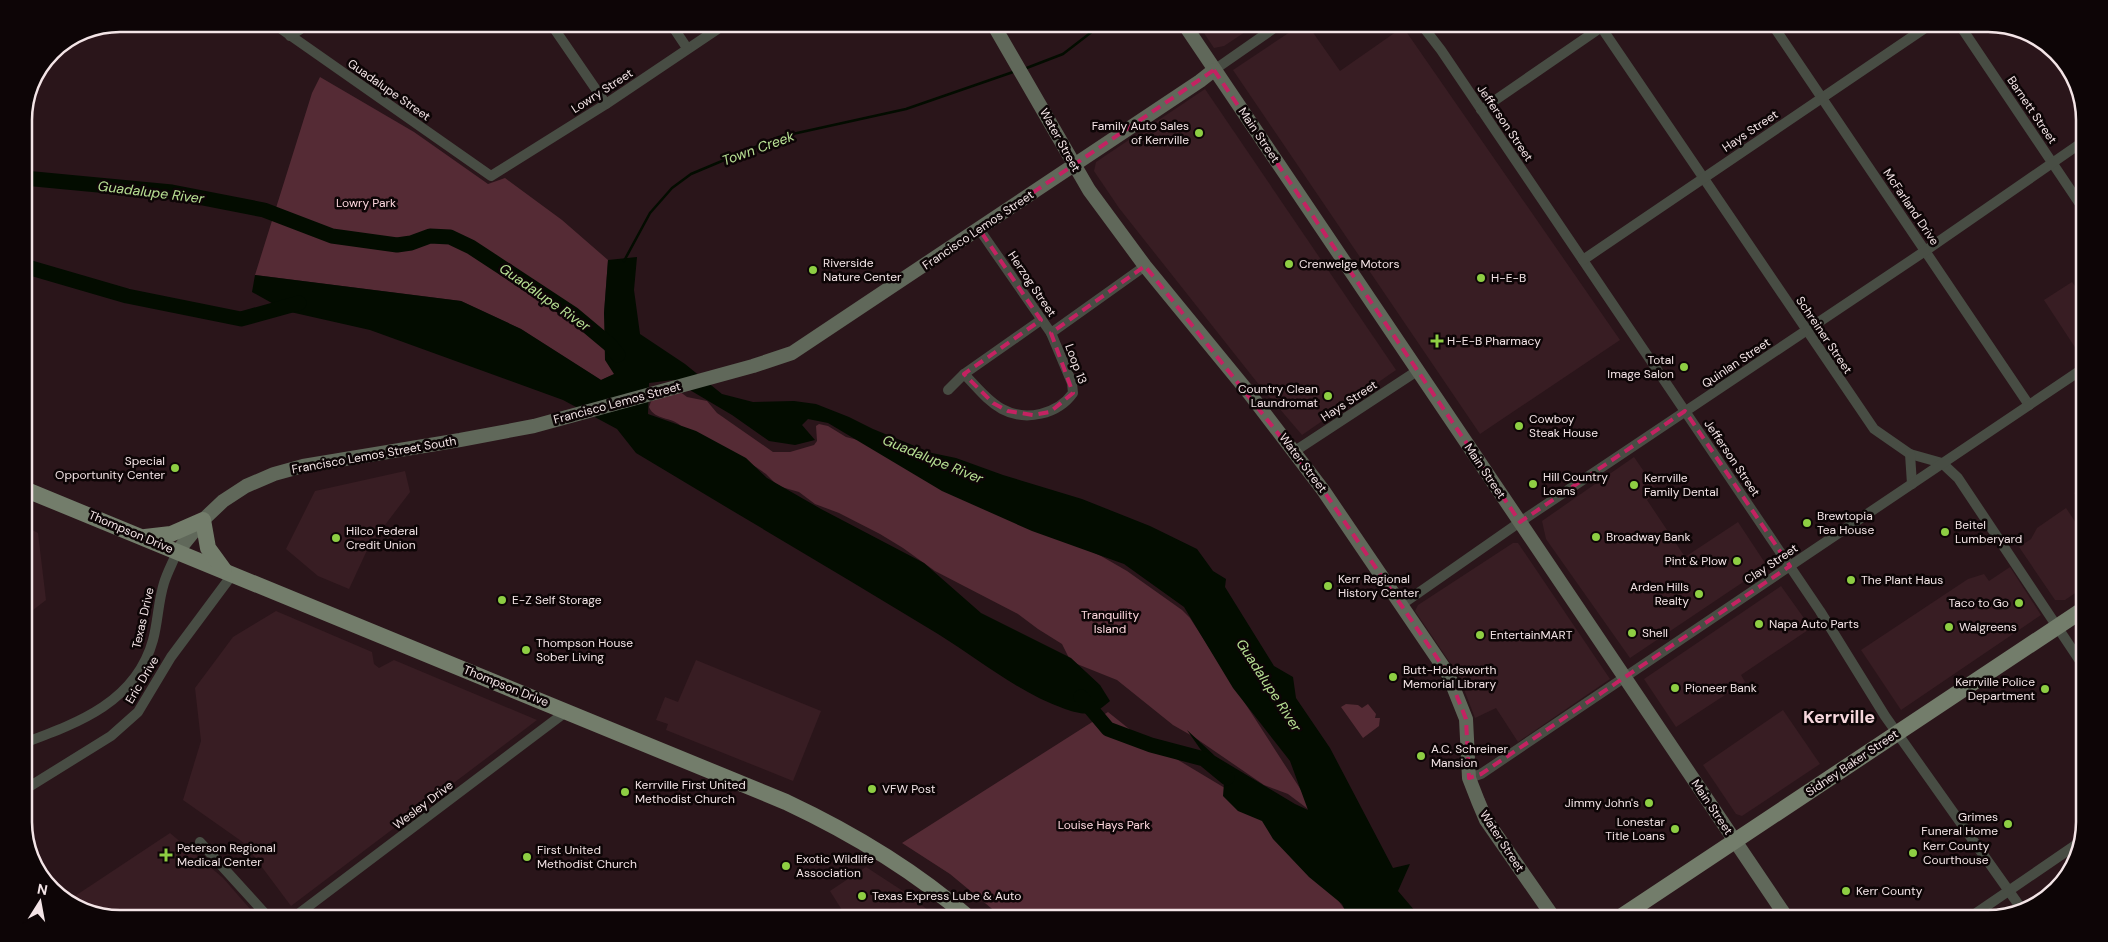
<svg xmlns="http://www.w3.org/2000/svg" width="2108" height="942" viewBox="0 0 2108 942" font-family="'DM Sans',sans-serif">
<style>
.built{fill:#381d23}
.green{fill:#552b35}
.water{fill:#030c00}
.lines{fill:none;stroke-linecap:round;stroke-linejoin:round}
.stream{stroke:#030c00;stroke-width:2.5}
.river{stroke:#030c00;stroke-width:15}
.street{stroke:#484d44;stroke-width:10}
.secondary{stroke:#60685a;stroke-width:14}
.primary{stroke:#737d6b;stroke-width:16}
.marked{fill:none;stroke:#c42262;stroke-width:4;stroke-dasharray:10 6;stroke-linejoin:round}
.poi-dot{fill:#8ece43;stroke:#0d0506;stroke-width:2}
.labels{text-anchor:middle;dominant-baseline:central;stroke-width:5;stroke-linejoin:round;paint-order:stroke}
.street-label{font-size:12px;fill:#f3e4e6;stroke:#0d0506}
.poi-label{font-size:12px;fill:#f3e4e6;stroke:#0d0506;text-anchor:start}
.park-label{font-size:12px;fill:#fdd7de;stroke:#0d0506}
.water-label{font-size:14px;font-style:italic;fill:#b8e094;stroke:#0d0506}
.district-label{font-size:18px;font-weight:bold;fill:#f5d6dc;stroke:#0d0506}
.rim{fill:none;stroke:#f3e4e6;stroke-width:2.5}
</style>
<rect width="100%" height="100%" fill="#2a151a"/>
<g class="built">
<path d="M1198 24H1257L1224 46 1214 48Z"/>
<path d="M1302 24H1307L1340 71 1403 27 1620 340 1480 434 1233 70Z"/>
<path d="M1205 89 1396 370 1302 435 1256 381 1119 208 1094 171 1096 162Z"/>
<path d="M2072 282 2084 298V357L2082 358 2044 300Z"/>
<path d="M1634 457 1658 492 1647 500 1685 557 1738 522 1767 566 1630 658 1546 539 1542 521Z"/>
<path d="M405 471 410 492 369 546 349 589 318 576 286 549 315 491Z"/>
<path d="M2084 486V508L2074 493Z"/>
<path d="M2066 508 2084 535V587L2065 600H2055L2019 547 2031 539 2037 528Z"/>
<path d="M24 526 38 533 46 600 24 617Z"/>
<path d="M1513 543H1518L1610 679 1518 742 1496 708 1475 718 1459 676 1415 611 1418 605Z"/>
<path d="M2010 567 2041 615 1901 710 1861 650 1968 579 1984 574 1989 581Z"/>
<path d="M1781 586 1811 628 1741 675 1745 682 1676 727 1644 679Z"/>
<path d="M276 611 372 652 374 664 379 668 394 660 537 720 291 906 244 843 183 800 201 741 195 688 233 637Z"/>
<path d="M696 660 821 711 793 781 666 730 668 724 656 720 665 697 678 702Z"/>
<path d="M1783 710 1820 764 1742 816 1736 814 1703 765Z"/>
<path d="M170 833 223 878 258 918H120L83 911 69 900Z"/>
<path d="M866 867 909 895 938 918H879L892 907 877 918H847L830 891Z"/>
</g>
<g class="green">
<path d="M320 77 414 132 488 184 505 178 562 220 608 260 604 313 615 374 601 380 521 329 461 301 255 275 312 93Z"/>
<path d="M679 391 687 397 707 401 717 413 773 452H790L814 445 817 441 816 426 819 424 828 426 846 437 862 441 1101 556 1127 571 1182 610 1190 618 1310 804 1308 809 1288 794 1264 785 1194 737 1173 725 1117 680 1077 664 1069 658 1062 644 1038 629 1018 614 935 571 903 548 880 534 839 513 815 504 799 492 778 486 766 474 756 467 681 426C671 416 655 421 649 407L653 396Z"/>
<path d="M1346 704 1358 705 1362 708 1368 704 1376 714 1375 718H1380L1379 726 1363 738 1341 707Z"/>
<path d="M1108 712 1138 736 1280 821 1351 918H1003L950 874 902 843Z"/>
</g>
<path class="water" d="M637 257 634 290 640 334 685 364 722 394 753 402 794 401 816 404 849 417 873 429 932 453 956 458 1003 475 1082 499 1150 526 1197 549 1213 571 1226 579 1225 587 1274 666 1293 677 1296 698 1330 748 1393 868 1410 864 1398 891 1421 918H1349L1342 904 1309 877 1273 839 1262 821 1238 811 1223 796 1224 783 1187 730 1215 756 1295 804 1308 810 1290 761 1233 688 1184 607 1124 564 1032 531 942 491 828 423 808 419 802 425 815 440 795 445 769 441 732 415 673 380 649 383 648 414 696 431 746 458 767 478 821 509 924 563 981 613 1071 658 1100 685 1110 701C1093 716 1086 716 1065 709 1019 693 980 660 938 634 838 573 737 514 636 453L617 429 563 400 370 330 286 311 252 292 255 275 461 301 521 329 601 380 614 374 605 360 604 313 608 260Z"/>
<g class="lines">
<g class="stream">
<path d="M1024 69 1063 54 1102 24"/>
<path d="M624 261 650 213 672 188 691 174 779 137 906 109 1016 71"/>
</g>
<g class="river">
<path d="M24 178 172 192 264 210 332 236 397 245 411 243 430 236 450 237 471 247 573 314 610 345 618 355"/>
<path d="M24 266 127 296 241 319 299 303"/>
<path d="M1081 697 1108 729 1151 745 1204 759 1227 778"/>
</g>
<g class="street">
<path d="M274 24 491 176 606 104 725 24"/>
<path d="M551 24 606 104"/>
<path d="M671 24 687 48"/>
<path d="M1421 24 1441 50 1820 611 1885 716 2021 908"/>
<path d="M1599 24 1874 429 1910 454 1942 463 1958 478 2084 667"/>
<path d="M1772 24 2029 405"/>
<path d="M1959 24 2084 210"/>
<path d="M290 36 308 24"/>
<path d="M1214 70 1280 24"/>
<path d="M1481 110 1606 24"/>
<path d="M979 229 1051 333 1145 266"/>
<path d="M1583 260 1931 24"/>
<path d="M1041 320 964 374C976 386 987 401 1002 409 1026 422 1058 414 1073 393L1072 383 1051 333"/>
<path d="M948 390 964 374"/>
<path d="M1295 451 1417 371"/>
<path d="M1910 454 1912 484"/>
<path d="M1401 605 1520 522 1925 251 2084 141"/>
<path d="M24 743C78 723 136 702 153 640 158 622 158 602 164 583 167 573 173 562 177 552"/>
<path d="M1469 778 1481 774 2084 368"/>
<path d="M24 790 111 736 138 712 171 657 232 575"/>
<path d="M200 842 269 918"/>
<path d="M293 918 567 711"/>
<path d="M1969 918 2080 842"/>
</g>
<g class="secondary">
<path d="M993 24 1089 190 1145 266 1249 393 1323 490 1448 674 1466 719 1469 778 1478 801 1486 820 1554 918"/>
<path d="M1184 24 1787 918"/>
<path d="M177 552 203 520 223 501 246 486 274 474 303 466 460 440 534 426 753 366 792 353 1200 81 1214 70"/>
</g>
<g class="primary">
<path d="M24 489 786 802C852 833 914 870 969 918"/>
<path d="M145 537 171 534 203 520 208 548 224 570"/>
<path d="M1619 918 2084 609"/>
</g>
</g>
<path class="marked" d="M1214 70 1520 522 1685 411 1790 566 1481 774 1469 778 1466 719 1448 674 1323 490 1145 266 1051 333 1073 393 1050 412 1033 415 1008 411 993 403 964 374 1041 320 979 229Z"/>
<g class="poi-dot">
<circle cx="1199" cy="133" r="5"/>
<circle cx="1289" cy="264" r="5"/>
<circle cx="813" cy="270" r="5"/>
<circle cx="1481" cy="278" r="5"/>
<path d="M1434.5 333.5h5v5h5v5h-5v5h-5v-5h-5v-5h5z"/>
<circle cx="1684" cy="367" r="5"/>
<circle cx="1328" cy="396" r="5"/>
<circle cx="1519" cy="426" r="5"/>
<circle cx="175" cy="468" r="5"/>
<circle cx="1533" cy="484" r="5"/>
<circle cx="1634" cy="485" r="5"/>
<circle cx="1807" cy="523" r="5"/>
<circle cx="1945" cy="532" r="5"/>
<circle cx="1596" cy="537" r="5"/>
<circle cx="336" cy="538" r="5"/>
<circle cx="1737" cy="561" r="5"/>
<circle cx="1851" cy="580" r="5"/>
<circle cx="1328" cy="586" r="5"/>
<circle cx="1699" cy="594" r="5"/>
<circle cx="502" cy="600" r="5"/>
<circle cx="2019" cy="603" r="5"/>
<circle cx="1759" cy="624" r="5"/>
<circle cx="1949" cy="627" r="5"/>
<circle cx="1632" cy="633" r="5"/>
<circle cx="1480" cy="635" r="5"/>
<circle cx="526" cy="650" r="5"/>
<circle cx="1393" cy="677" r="5"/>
<circle cx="1675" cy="688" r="5"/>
<circle cx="2045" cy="689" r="5"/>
<circle cx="1421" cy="756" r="5"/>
<circle cx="872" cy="789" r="5"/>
<circle cx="625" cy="792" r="5"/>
<circle cx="1649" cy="803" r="5"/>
<circle cx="2008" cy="824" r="5"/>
<circle cx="1675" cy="829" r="5"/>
<circle cx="1913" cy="853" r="5"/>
<path d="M163.5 847.5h5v5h5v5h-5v5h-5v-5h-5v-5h5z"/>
<circle cx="527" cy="857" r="5"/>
<circle cx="786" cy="866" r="5"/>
<circle cx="1846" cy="891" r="5"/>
<circle cx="862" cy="896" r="5"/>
</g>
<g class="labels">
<g class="street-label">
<text transform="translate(389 90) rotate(35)">Guadalupe Street</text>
<text transform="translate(602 91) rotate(-33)">Lowry Street</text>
<text transform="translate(2032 110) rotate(56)">Barnett Street</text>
<text transform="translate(1505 123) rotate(56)">Jefferson Street</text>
<text transform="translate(1750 131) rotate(-34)">Hays Street</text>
<text transform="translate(1259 135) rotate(56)">Main Street</text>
<text transform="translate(1060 140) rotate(61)">Water Street</text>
<text transform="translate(1911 207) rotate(56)">McFarland Drive</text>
<text transform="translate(978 230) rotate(-34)">Francisco Lemos Street</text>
<text transform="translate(1032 284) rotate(56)">Herzog Street</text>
<text transform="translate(1824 335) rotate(56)">Schreiner Street</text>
<text transform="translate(1736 363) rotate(-34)">Quinlan Street</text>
<text transform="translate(1076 364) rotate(70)">Loop 13</text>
<text transform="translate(1349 401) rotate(-33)">Hays Street</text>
<text transform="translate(617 403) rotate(-15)">Francisco Lemos Street</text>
<text transform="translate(374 455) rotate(-10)">Francisco Lemos Street South</text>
<text transform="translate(1732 458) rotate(56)">Jefferson Street</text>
<text transform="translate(1303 463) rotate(53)">Water Street</text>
<text transform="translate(1485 471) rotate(56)">Main Street</text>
<text transform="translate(131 532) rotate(23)">Thompson Drive</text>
<text transform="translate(1771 564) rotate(-34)">Clay Street</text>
<text transform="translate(143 618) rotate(-77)">Texas Drive</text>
<text transform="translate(142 680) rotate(-59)">Eric Drive</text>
<text transform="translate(506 686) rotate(22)">Thompson Drive</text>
<text transform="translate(1852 763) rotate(-34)">Sidney Baker Street</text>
<text transform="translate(423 805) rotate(-37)">Wesley Drive</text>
<text transform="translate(1712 807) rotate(56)">Main Street</text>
<text transform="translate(1502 841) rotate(57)">Water Street</text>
</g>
<g class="poi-label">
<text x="1189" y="126" text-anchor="end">Family Auto Sales<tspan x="1189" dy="14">of Kerrville</tspan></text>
<text x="823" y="263">Riverside<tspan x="823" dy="14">Nature Center</tspan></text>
<text x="1299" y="264">Crenwelge Motors</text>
<text x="1491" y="278">H-E-B</text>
<text x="1447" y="341">H-E-B Pharmacy</text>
<text x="1674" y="360" text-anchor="end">Total<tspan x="1674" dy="14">Image Salon</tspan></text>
<text x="1318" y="389" text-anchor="end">Country Clean<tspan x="1318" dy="14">Laundromat</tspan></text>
<text x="1529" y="419">Cowboy<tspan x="1529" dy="14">Steak House</tspan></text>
<text x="165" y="461" text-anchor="end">Special<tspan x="165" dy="14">Opportunity Center</tspan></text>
<text x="1543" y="477">Hill Country<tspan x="1543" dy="14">Loans</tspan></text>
<text x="1644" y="478">Kerrville<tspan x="1644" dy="14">Family Dental</tspan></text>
<text x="1817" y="516">Brewtopia<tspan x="1817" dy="14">Tea House</tspan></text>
<text x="1955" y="525">Beitel<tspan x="1955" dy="14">Lumberyard</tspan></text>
<text x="346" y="531">Hilco Federal<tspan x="346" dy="14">Credit Union</tspan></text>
<text x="1606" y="537">Broadway Bank</text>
<text x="1727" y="561" text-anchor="end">Pint &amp; Plow</text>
<text x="1338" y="579">Kerr Regional<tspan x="1338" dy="14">History Center</tspan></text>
<text x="1861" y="580">The Plant Haus</text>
<text x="1689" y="587" text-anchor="end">Arden Hills<tspan x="1689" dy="14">Realty</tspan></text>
<text x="512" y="600">E-Z Self Storage</text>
<text x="2009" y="603" text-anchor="end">Taco to Go</text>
<text x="1769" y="624">Napa Auto Parts</text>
<text x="1959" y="627">Walgreens</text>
<text x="1642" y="633">Shell</text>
<text x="1490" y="635">EntertainMART</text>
<text x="536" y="643">Thompson House<tspan x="536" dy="14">Sober Living</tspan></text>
<text x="1403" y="670">Butt-Holdsworth<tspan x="1403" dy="14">Memorial Library</tspan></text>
<text x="2035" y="682" text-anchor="end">Kerrville Police<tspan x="2035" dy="14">Department</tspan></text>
<text x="1685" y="688">Pioneer Bank</text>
<text x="1431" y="749">A.C. Schreiner<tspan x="1431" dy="14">Mansion</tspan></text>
<text x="635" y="785">Kerrville First United<tspan x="635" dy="14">Methodist Church</tspan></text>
<text x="882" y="789">VFW Post</text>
<text x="1639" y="803" text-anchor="end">Jimmy John's</text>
<text x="1998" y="817" text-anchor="end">Grimes<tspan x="1998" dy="14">Funeral Home</tspan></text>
<text x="1665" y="822" text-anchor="end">Lonestar<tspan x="1665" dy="14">Title Loans</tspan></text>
<text x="1923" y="846">Kerr County<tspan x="1923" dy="14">Courthouse</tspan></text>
<text x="177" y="848">Peterson Regional<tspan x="177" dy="14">Medical Center</tspan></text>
<text x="537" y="850">First United<tspan x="537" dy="14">Methodist Church</tspan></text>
<text x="796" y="859">Exotic Wildlife<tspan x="796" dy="14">Association</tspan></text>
<text x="1856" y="891">Kerr County</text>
<text x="872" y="896">Texas Express Lube &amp; Auto</text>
</g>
<g class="park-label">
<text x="366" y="203">Lowry Park</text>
<text x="1110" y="615">Tranquility<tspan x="1110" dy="14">Island</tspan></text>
<text x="1104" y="825">Louise Hays Park</text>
</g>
<g class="water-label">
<text transform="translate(758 148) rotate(-20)">Town Creek</text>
<text transform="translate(151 192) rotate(7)">Guadalupe River</text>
<text transform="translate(545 297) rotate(35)">Guadalupe River</text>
<text transform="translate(933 459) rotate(22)">Guadalupe River</text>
<text transform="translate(1269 685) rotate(57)">Guadalupe River</text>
</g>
<g class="district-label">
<text x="1839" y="717">Kerrville</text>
</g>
</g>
<path d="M0 0H2108V942H0ZM120 32H1988A88 88 0 0 1 2076 120V822A88 88 0 0 1 1988 910H120A88 88 0 0 1 32 822V120A88 88 0 0 1 120 32Z" fill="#0d0506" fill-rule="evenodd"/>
<path class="rim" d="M120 32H1988A88 88 0 0 1 2076 120V822A88 88 0 0 1 1988 910H120A88 88 0 0 1 32 822V120A88 88 0 0 1 120 32Z"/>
<g transform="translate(40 902) rotate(11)" stroke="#0d0506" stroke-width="4" paint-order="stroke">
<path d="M0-4L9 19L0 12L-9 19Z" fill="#f3e4e6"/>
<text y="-8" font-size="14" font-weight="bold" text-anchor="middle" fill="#f3e4e6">N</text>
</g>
</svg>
